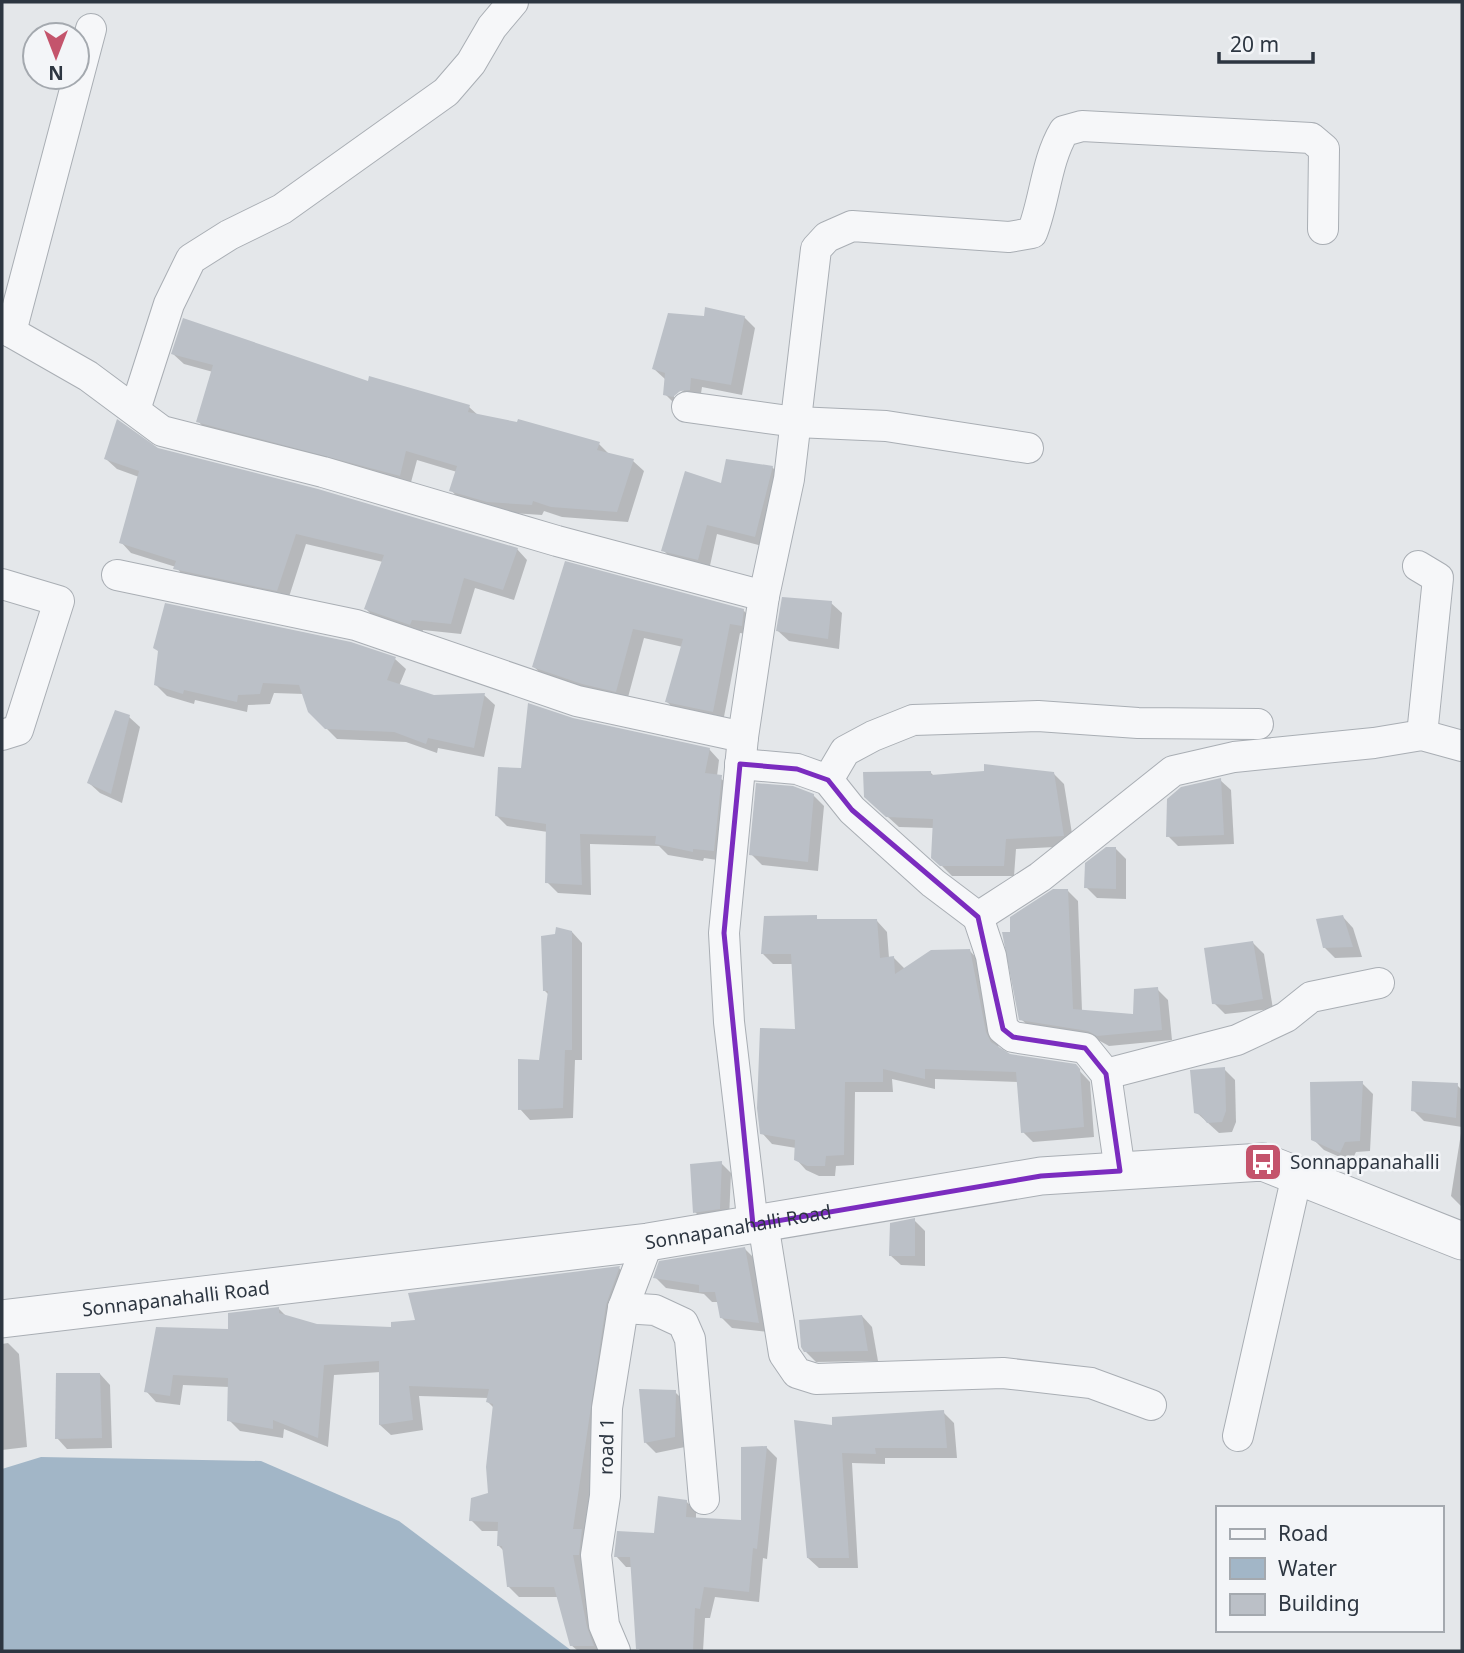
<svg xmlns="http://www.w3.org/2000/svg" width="1464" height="1653" viewBox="0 0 1464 1653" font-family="'Noto Sans',sans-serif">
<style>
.water{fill:#a2b6c7}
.shadow{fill:#0003;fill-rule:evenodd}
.building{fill:#bbc0c7}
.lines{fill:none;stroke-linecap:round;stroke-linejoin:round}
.minor-casing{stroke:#a9aeb4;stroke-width:32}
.tertiary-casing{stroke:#a9aeb4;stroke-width:39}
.minor{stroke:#f6f7f9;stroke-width:30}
.tertiary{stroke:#f6f7f9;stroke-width:37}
.marked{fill:none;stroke:#7b2cbf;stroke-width:5;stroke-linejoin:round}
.labels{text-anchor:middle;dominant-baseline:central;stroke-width:5;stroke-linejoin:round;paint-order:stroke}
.poi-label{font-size:19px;fill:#2d3641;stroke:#f3f5f8;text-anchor:start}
.street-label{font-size:19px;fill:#2d3641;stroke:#f3f5f8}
</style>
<rect width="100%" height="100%" fill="#e4e7ea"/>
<path class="water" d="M41 1457 261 1461 399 1521 572 1651H2V1469Z"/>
<g class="shadow">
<path d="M744 317 755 328 742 395 702 387 700 400 676 405 665 394V379L654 369 705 318ZM688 387 674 398V394Z"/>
<path d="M173 354 370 384 469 407 479 416 599 444 610 455 633 461 644 471 628 522 562 517 544 511 542 515 499 512 461 501 451 490 457 472 417 460 410 486 208 432 198 421 213 372 184 364Z"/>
<path d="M157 450 517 549 527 560 514 600 475 588 461 634 423 630 421 635 376 619 366 609 383 562 306 544 288 600 186 579 176 567 131 553 121 542 139 477 117 469 106 459Z"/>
<path d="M772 467 783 478 766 547 717 534 709 570 674 561 663 550 722 485Z"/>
<path d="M566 563 743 610 754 621 752 635 740 633 723 722 678 712 667 702 683 647 644 638 627 701 545 677 534 667Z"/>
<path d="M831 603 842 613 839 649 789 641 778 631Z"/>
<path d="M351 644 395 659 406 669 399 686 434 697 484 695 495 705 484 757 438 748 437 753 406 742 337 739 309 711 304 694 274 693 270 704 248 705 247 712 195 700 194 704 167 696 156 685Z"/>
<path d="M129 717 140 727 122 803 100 793 89 783Z"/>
<path d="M573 720 709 749 719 760 717 776 732 787 724 861 704 858 703 861 668 855 659 846 590 844 591 895 558 893 547 882 548 832 507 826 497 816 522 769Z"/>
<path d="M930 772 934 776 1053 773 1064 784 1074 846 1016 849 1014 876H952L933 857 934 828 899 827 877 807Z"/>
<path d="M1220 780 1231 790 1234 844 1178 846 1168 836Z"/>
<path d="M813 795 824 806 818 871 762 865 751 854Z"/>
<path d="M1115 848 1126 859V899L1097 898 1086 887Z"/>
<path d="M1068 891 1078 901 1082 1011 1135 1016 1157 989 1168 1000 1172 1040 1109 1046 1100 1041 1033 1030 1022 1020Z"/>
<path d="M1343 917 1353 928 1362 957 1335 958 1324 947Z"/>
<path d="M877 921 887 932 889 958H894L905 969 970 951 980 962 999 1049 1009 1056 1075 1066 1090 1082 1094 1137 1033 1142 1023 1132 1019 1082 935 1079V1089L892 1079 893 1092H855L854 1165 836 1166 835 1176H819L806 1170 796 1159V1148L772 1144 762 1133 797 1031 794 964H773L763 954Z"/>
<path d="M572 932 582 943V1060H575L573 1118 530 1120 520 1109 540 1062 549 995 545 991Z"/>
<path d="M1253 943 1264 954 1273 1009 1225 1014 1214 1003Z"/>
<path d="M1224 1069 1235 1080 1236 1122 1232 1132 1219 1133 1196 1112Z"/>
<path d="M1362 1083 1373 1094 1370 1151 1356 1152 1351 1162 1324 1150 1313 1139Z"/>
<path d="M1457 1085 1462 1090V1207L1451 1196 1462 1127 1424 1121 1413 1110Z"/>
<path d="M721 1163 731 1173 729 1219 706 1223 695 1212Z"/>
<path d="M914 1220 925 1231V1266L901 1265 890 1255Z"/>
<path d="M745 1249 755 1259 769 1332 732 1328 721 1317 718 1302H712L704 1294 666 1288 655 1277Z"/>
<path d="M619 1268 630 1279 616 1316 584 1533 592 1542 601 1651H578L571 1645 558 1597H519L508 1586 504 1551 498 1545 499 1531H482L471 1520 490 1495 494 1408 488 1402 489 1398 419 1396 423 1430 391 1435 380 1425 381 1372 334 1375 328 1447 284 1429 283 1438 240 1431 229 1420V1387L183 1385 180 1405 156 1402 146 1391 230 1330 279 1309 287 1317 317 1325 393 1329 417 1321 410 1295Z"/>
<path d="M862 1316 872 1327 878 1361 816 1362 805 1351Z"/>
<path d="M8 1343 19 1354 27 1447 2 1450V1344Z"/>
<path d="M100 1374 110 1385 112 1448 67 1449 57 1438Z"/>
<path d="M675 1392 686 1403 685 1447 656 1453 645 1442Z"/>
<path d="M943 1412 954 1423 957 1458H885V1464L852 1463 858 1568H819L808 1558 834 1427Z"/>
<path d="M766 1447 777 1458 767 1559 763 1558 759 1602 715 1597 710 1618H705L703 1651H641L638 1648 632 1567H626L616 1556 656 1535 686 1501 696 1512V1519L743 1522Z"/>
</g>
<g class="building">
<path d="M705 307 745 316 731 385 691 378 690 390 680 391 673 397 663 395 665 373 652 369 668 313 704 316Z"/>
<path d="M183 318 368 381 369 376 470 405 468 412 517 422 518 419 600 442 597 450 634 459 617 512 551 507 533 501 532 505 487 502 449 491 457 466 406 451 400 476 196 422 213 365 171 354Z"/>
<path d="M117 419 158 448 318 489 518 548 503 590 464 578 451 624 412 620 410 625 364 609 384 555 296 534 277 591 173 569 176 561 119 543 139 471 104 459Z"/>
<path d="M726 459 773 466 755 537 707 525 698 560 661 551 685 471 721 483Z"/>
<path d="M565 561 744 609 742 626 730 624 713 712 665 702 683 639 633 629 616 692 582 684 532 667Z"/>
<path d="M782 597 832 601 828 639 776 631Z"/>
<path d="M165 603 351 642 396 657 387 680 434 695 485 693 474 748 428 738 426 744 394 732 325 729 308 712 299 685 263 683 260 694 238 695 237 702 184 690 183 694 154 685 158 651 153 648Z"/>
<path d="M528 703 573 718 710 748 705 773 722 775 714 851 693 849V852L655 844 656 836 580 834 582 885 545 883 546 824 495 816 498 767 521 768Z"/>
<path d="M115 710 130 715 111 794 87 783Z"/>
<path d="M984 764 1054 772 1064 836 1006 839 1004 866H940L931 858 933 819 886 817 864 797 863 772 931 771V775L984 771Z"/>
<path d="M1221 778 1224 835 1166 837 1167 799 1181 787Z"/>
<path d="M756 783 793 786 814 794 808 862 749 855Z"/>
<path d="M1106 847H1116V889L1084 888 1085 863Z"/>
<path d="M1053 889H1068L1073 1009 1133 1014 1134 989 1158 987 1162 1030 1097 1036 1088 1031 1019 1020 1002 932H1010V917Z"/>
<path d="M817 915V919H877L880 958 894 956 895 974 931 950 970 949 986 1032 991 1042 1010 1054 1076 1064 1080 1069 1084 1127 1021 1133 1016 1072 925 1069V1079L883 1069V1082H845L844 1155 826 1156 825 1166H807L794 1160 795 1140 760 1134 757 1108 760 1028 795 1029 791 954H761L764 916Z"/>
<path d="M1343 915 1353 947 1323 948 1316 919Z"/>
<path d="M556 927 572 931V1050H565L563 1108 518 1110V1059L539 1060 548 991H543L541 936 555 934Z"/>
<path d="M1253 941 1263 999 1228 1005 1212 1004 1204 948Z"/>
<path d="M1225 1067 1226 1111 1222 1122 1207 1123 1201 1115 1194 1113 1190 1070Z"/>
<path d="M1363 1081 1360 1141 1345 1142 1340 1153 1311 1140 1310 1082Z"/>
<path d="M1412 1081 1458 1083 1456 1118 1411 1111Z"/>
<path d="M722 1161 720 1209 693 1213 690 1164Z"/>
<path d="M915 1218V1256H889L890 1223Z"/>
<path d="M745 1247 759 1323 720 1318 715 1292H699V1285L653 1278 659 1261Z"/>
<path d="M620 1266 606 1305 573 1529H582L579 1555H573L587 1627 594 1646H570L554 1587H507L502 1546H497L498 1522 469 1521 471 1498 488 1493 486 1467 493 1404 486 1402 489 1389 409 1386 413 1420 379 1425V1361L324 1365 318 1438 273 1420V1429L227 1421 228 1378 173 1375 170 1396 144 1392 156 1327 228 1329V1313L279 1307V1313L317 1324 391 1327V1322L415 1320 408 1293Z"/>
<path d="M862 1315 868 1351 804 1352 801 1347 799 1320Z"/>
<path d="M56 1373H100L102 1438 55 1439Z"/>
<path d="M639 1389 676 1390 675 1437 644 1443Z"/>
<path d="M944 1410 947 1448H875L876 1454 842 1453 849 1558H807L794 1420 832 1425V1417Z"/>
<path d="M767 1446 757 1549 753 1548 749 1592 704 1587 700 1609 695 1608 693 1650 636 1649 630 1557H614L617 1531 654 1533 658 1496 687 1500 686 1517 741 1520V1447Z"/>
</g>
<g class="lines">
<defs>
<g id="minor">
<path d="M2 327 88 376 162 431 323 472 557 541 764 596 743 737"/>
<path d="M11 332 91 29"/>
<path d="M687 407 796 422 886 426 1028 448"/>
<path d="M135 410 169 304 191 259 229 235 282 209 446 92 471 63 492 27 513 2"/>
<path d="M1418 566 1438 578 1422 735"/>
<path d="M117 575 356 625 577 701 743 737 724 933 729 1022 753 1225"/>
<path d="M2 584 59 601 18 730 2 735"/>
<path d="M764 596 789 479 816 249 827 237 852 226 1009 237 1032 233C1045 200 1046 161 1064 131L1082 126 1311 138 1324 149 1323 229"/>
<path d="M740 764 797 769 828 780 852 810 933 883 978 917 1040 877 1173 771 1234 757 1374 743 1422 735 1462 746"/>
<path d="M828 780 845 751 873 736 913 720 1038 716 1138 723 1258 724"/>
<path d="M978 917 991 956 1003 1029 1013 1037 1085 1048 1106 1074 1120 1171"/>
<path d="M1106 1074 1237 1040 1286 1017 1311 997 1379 983"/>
<path d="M763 1223 784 1354 797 1373 816 1379 1003 1373 1091 1383 1151 1405"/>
<path d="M623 1308 655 1310 683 1323 690 1339 704 1499"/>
<path d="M1238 1436 1297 1175"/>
<path id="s1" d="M615 1651 604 1625 596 1555 605 1496 607 1408 623 1308 648 1242"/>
</g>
<g id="tertiary">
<path id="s2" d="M2 1319 648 1242 1041 1176 1263 1162 1462 1241"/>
</g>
</defs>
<use href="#minor" class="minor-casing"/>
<use href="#tertiary" class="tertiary-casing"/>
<use href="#minor" class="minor"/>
<use href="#tertiary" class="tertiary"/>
</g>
<path class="marked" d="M740 764 797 769 828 780 852 810 978 917 1003 1029 1013 1037 1085 1048 1106 1074 1120 1171 1041 1176 753 1225 724 933Z"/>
<defs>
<symbol id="bus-square" viewBox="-11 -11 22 22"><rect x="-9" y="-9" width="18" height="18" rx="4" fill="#c4546c" stroke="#f3f5f8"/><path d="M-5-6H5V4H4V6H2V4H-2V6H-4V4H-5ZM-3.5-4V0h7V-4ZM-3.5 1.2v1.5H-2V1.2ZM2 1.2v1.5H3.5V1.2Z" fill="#fff"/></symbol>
</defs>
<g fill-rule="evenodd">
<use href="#bus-square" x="1241" y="1140" width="44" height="44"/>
</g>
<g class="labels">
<g class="poi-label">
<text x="1290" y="1162">Sonnappanahalli</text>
</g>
<g class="street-label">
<text stroke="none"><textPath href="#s2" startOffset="742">Sonnapanahalli Road</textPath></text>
<text stroke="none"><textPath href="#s2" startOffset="175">Sonnapanahalli Road</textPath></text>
<text stroke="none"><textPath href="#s1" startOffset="208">road 1</textPath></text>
</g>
</g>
<rect width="1464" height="1653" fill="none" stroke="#2d3641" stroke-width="7"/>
<rect x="1216" y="1506" width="228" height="126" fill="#f3f5f8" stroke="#a4a9af" stroke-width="2"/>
<rect x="1230" y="1529" width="35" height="10" fill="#f6f7f9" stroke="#a4a9af" stroke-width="2"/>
<text x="1278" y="1541" font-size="21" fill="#2d3641">Road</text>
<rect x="1230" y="1558" width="35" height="21" fill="#a2b6c7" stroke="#a4a9af" stroke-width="2"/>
<text x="1278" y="1576" font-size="21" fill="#2d3641">Water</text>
<rect x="1230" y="1594" width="35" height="21" fill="#bbc0c7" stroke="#a4a9af" stroke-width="2"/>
<text x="1278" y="1611" font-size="21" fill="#2d3641">Building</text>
<g transform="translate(56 56) rotate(180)"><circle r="33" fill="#f3f5f8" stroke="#a4a9af" stroke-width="2"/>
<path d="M0-5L12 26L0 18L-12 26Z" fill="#c4546c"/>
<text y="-10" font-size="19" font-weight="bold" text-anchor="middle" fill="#2d3641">N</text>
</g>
<path d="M1219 52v10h94v-10" fill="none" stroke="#2d3641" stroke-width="3.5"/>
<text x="1230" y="52" font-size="21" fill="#2d3641" stroke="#f3f5f8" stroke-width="5" paint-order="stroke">20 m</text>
</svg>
